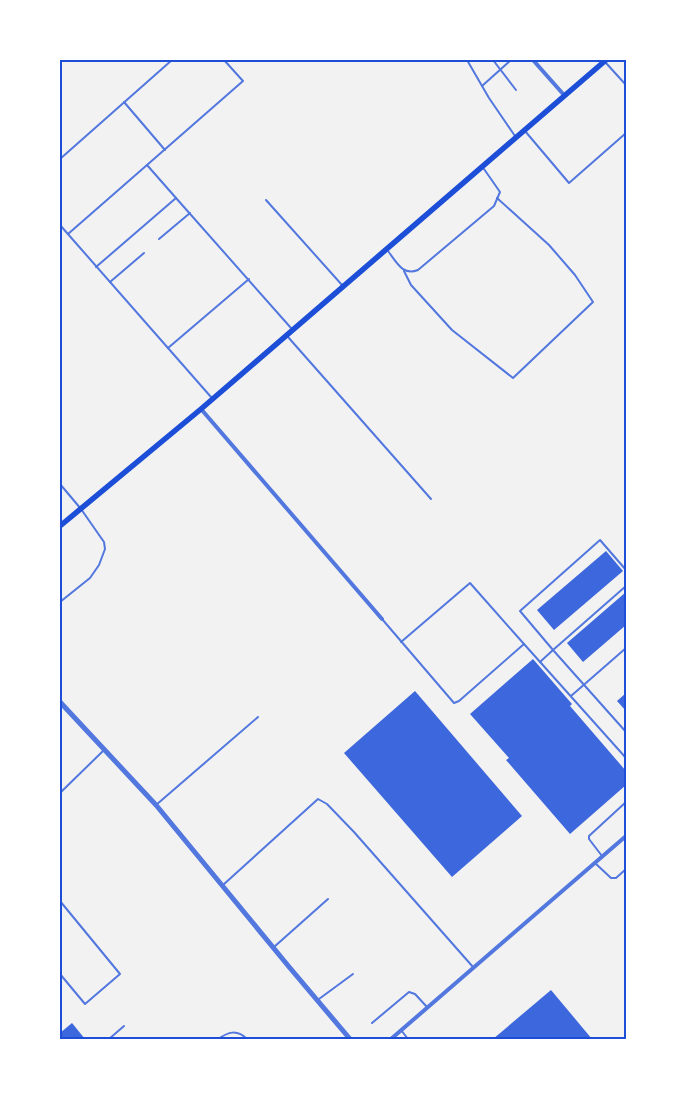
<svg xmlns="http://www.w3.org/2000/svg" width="686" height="1099" viewBox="0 0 686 1099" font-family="Inter,sans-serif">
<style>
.building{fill:#3d67dc}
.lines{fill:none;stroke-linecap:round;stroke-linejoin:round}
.service{stroke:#5277de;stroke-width:2}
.minor{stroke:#5277de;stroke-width:4}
.tertiary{stroke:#5277de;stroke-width:5}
.secondary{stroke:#1d4ed8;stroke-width:5.5}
.neatline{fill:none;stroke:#1d4ed8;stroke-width:2}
</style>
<rect width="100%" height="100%" fill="#f2f2f2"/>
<g class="building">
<path d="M606 551 623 571 554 630 537 610Z"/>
<path d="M626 592V625L583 662 567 643Z"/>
<path d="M533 659 572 704 570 706 626 771V785L570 834 506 760 509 758 470 714Z"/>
<path d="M415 691 522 816 452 877 344 753Z"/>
<path d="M626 693V711L617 701Z"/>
<path d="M551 990 592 1039H493Z"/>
<path d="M72 1023 85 1039H60V1033Z"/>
</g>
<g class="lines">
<g class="service">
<path d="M467 60 489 98 515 136"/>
<path d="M493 60 516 90"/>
<path d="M606 63 626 85"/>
<path d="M482 86 511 60"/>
<path d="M124 102 165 150"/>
<path d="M525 131 569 183 626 133"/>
<path d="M60 159 172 60"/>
<path d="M176 198 291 328"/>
<path d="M266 200 342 285"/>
<path d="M60 225 211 397"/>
<path d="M68 234 147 165"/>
<path d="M159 239 190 213"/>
<path d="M388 251C397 263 403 276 418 270L494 206 500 192 484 169"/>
<path d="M96 267 176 198 147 165 243 81 224 60"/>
<path d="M404 271 411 285 452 330 513 378 593 302 575 275 549 245 497 198"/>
<path d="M110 282 144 253"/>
<path d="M288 337 431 499"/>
<path d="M168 348 249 279"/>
<path d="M60 484 81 509 104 542 105 549 99 565 90 578 60 602"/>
<path d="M626 586 553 650 626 732"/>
<path d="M382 619 454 703 459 701 524 644 470 583 401 642"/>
<path d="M524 644 626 758"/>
<path d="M540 662 553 650 520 611 600 540 626 570"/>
<path d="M571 696 626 648"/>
<path d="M60 793 103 751"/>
<path d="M156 805 258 717"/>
<path d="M602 856 589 839V836L626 802"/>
<path d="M595 863 611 878H616L626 869"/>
<path d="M223 885 318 799 327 804 354 832 473 967"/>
<path d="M60 901 120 974 85 1004 60 974"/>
<path d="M274 947 328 899"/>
<path d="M319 999 353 974"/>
<path d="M372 1023 409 992 415 994 427 1007"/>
<path d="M401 1030 408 1039"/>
<path d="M109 1039 124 1026"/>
<path d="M218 1039C228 1032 237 1029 247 1039"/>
</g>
<g class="minor">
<path d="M533 60 564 95"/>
<path d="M201 409 382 619"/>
<path d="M391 1039 626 836"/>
</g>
<path class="tertiary" d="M60 702 156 805 290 968 350 1039"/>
<path class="secondary" d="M60 526 201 409 606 60"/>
</g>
<rect width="686" height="1099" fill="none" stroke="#ffffff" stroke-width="122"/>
<rect x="61" y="61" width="564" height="977" class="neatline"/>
</svg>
